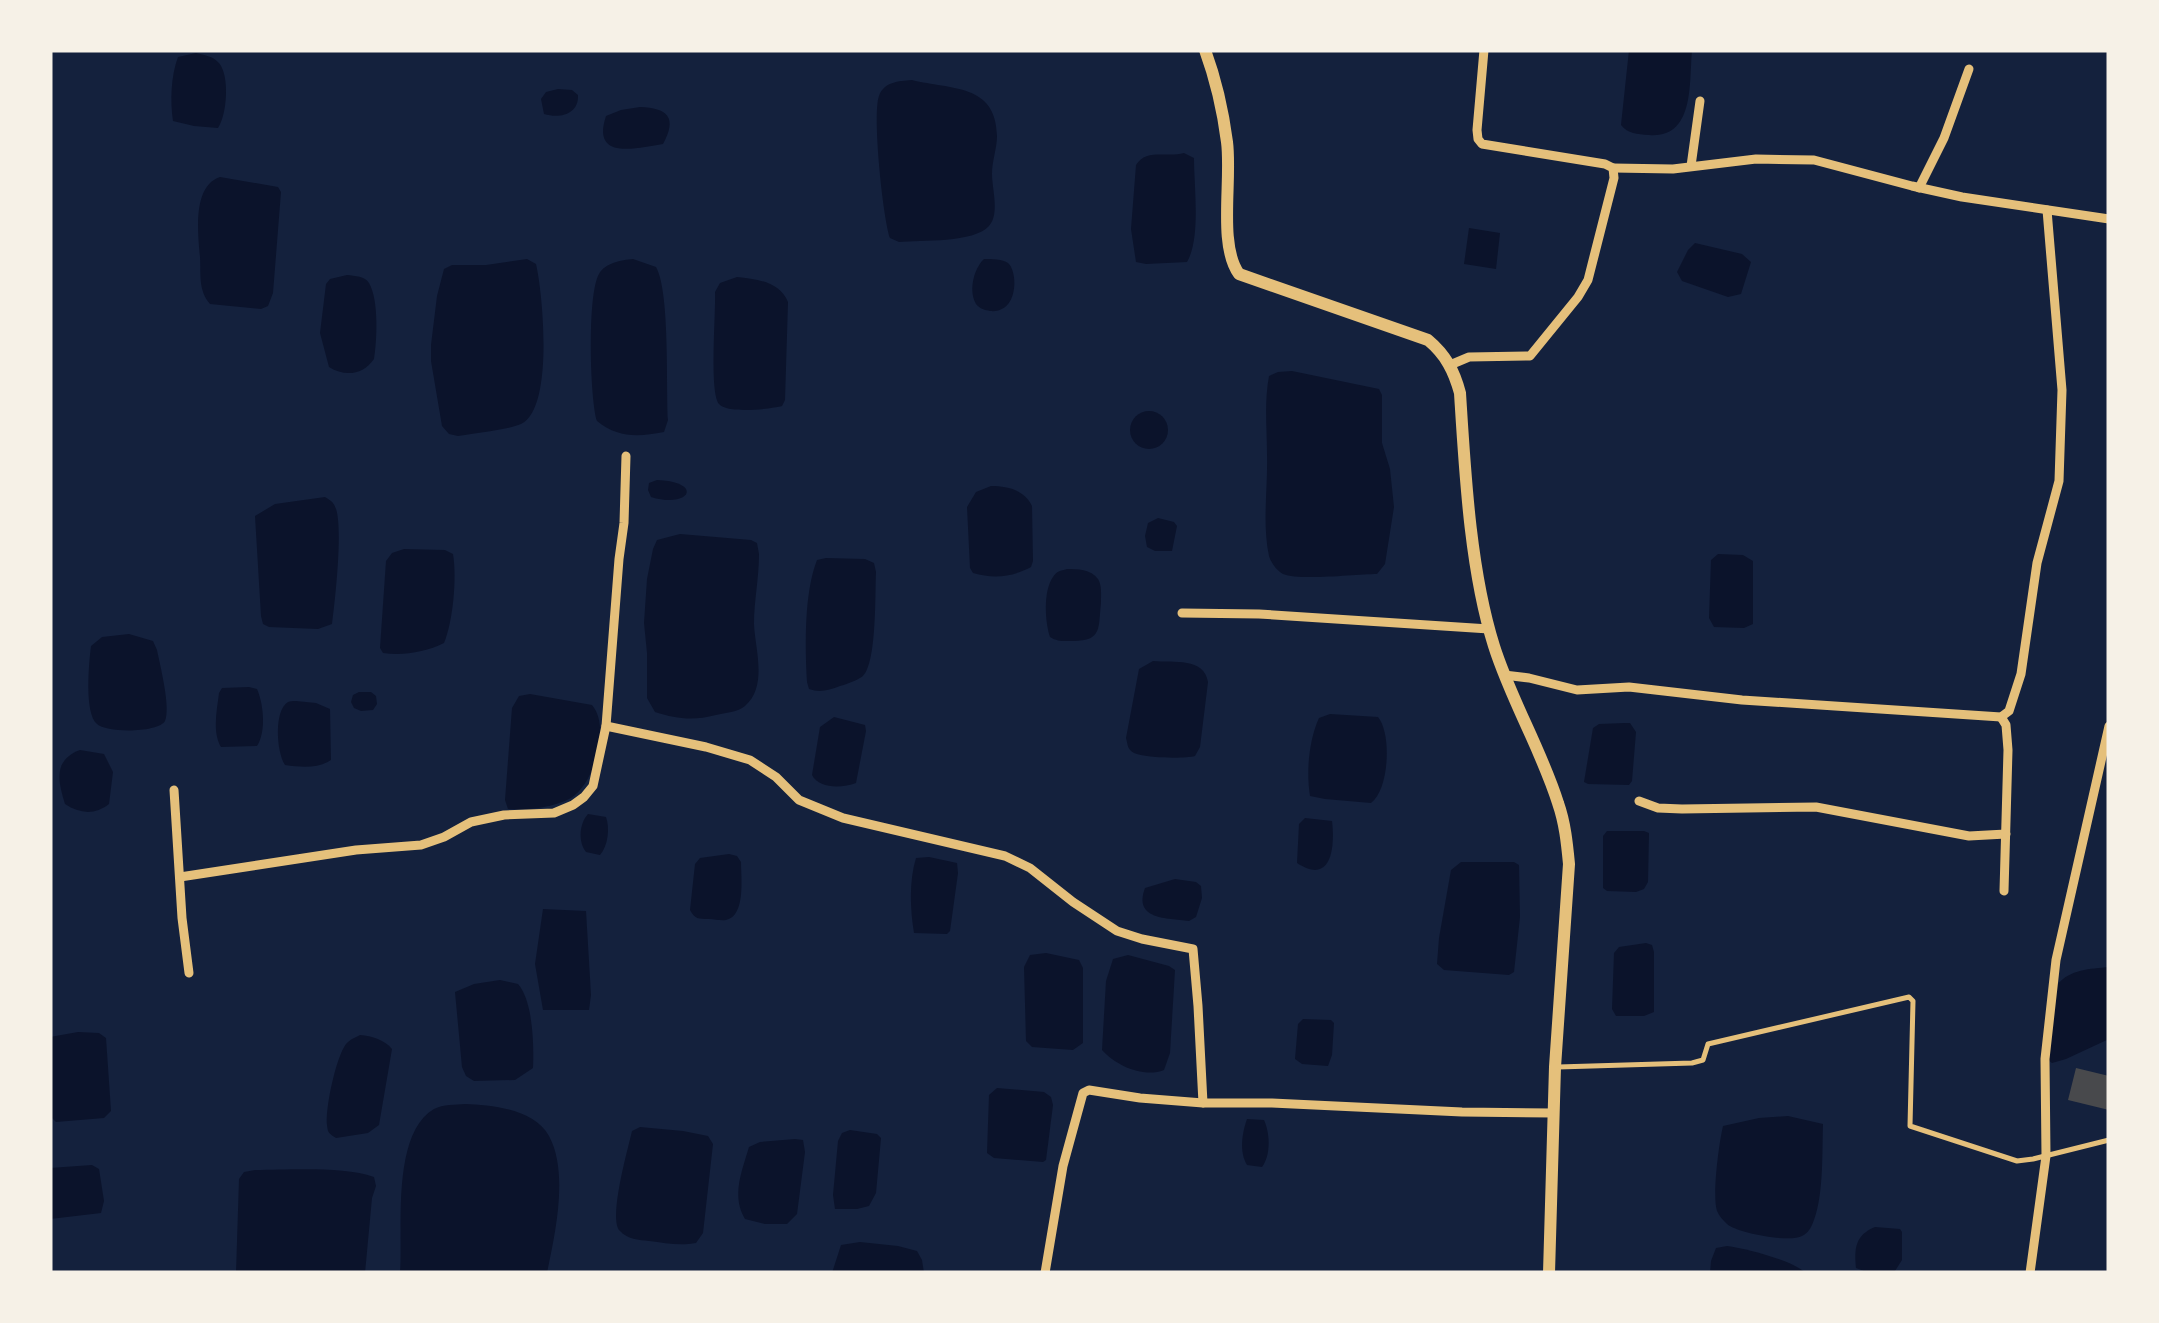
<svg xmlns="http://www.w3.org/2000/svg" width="2159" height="1323" viewBox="0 0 2159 1323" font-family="'Varela Round',sans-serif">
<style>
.water{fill:#0b132b}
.building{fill:#48494c}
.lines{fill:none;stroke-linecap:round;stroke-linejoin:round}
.service{stroke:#e5c07b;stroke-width:5}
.minor{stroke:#e5c07b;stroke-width:9}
.secondary{stroke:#e5c07b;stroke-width:12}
</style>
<rect width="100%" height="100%" fill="#14213d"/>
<g class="water">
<path d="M1629 50H1692C1689 82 1695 139 1649 135 1637 134 1628 134 1621 125Z"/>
<path d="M196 53C204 55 213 56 219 63 230 76 227 115 218 128L194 126 173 121C170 100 171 76 178 57Z"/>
<path d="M912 80C951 90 996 83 997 136 997 148 992 161 992 174 992 189 1000 214 989 226 974 243 921 240 899 242L890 238C883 218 872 114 879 96 884 82 898 81 912 80Z"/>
<path d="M558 89 572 90 578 95C579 114 560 119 544 114L541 99 546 92Z"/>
<path d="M640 107C667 108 678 117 663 144 637 148 591 161 606 116L621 110Z"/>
<path d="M1184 153 1194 158C1194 187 1201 238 1187 262L1146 264 1136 262 1131 229 1136 165C1146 148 1168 158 1184 153Z"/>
<path d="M220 177 278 187 281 192 273 293 268 306 261 309 210 304C198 290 201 274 200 257 198 235 192 186 220 177Z"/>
<path d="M1469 228 1500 233 1496 269 1464 264Z"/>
<path d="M1695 243 1742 254 1751 262 1741 294 1728 297 1682 281 1677 272 1688 250Z"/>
<path d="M527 259 536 264C543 294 554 409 521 424 507 430 475 433 458 436L449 434 442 426 431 361V345L437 296 444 269 452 265H486Z"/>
<path d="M633 259 656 267C670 292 666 386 668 420L664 432C638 437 618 438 597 421 590 399 587 294 599 274 605 263 621 260 633 259Z"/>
<path d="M984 259C991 259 1003 259 1008 263 1018 271 1019 314 990 311 985 310 980 309 976 304 968 291 974 268 984 259Z"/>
<path d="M347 275C355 276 365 276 369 283 379 300 377 341 374 359 363 375 345 377 329 367L320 333 326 284 330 279Z"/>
<path d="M737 277C757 279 780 282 788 302L785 400 782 406C771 409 727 414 719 404 709 392 716 313 715 292L720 283Z"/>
<path d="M1292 371 1379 389 1382 395V443L1390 469 1394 507 1385 564 1377 574C1356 574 1300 581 1283 574 1277 571 1271 563 1269 556 1262 523 1268 488 1267 454 1267 428 1264 403 1269 376L1278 372Z"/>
<circle cx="1149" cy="430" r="19"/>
<path d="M657 480C705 482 689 509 651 497L648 490 649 483Z"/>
<path d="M991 486C1008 486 1024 490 1032 506L1033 561 1031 567C1012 577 994 579 973 573L970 568 967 507 976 492Z"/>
<path d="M325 497C331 501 333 501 336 509 343 529 335 602 332 624L318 629 269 627 263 624 261 616 255 516 275 504Z"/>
<path d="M1158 518 1174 522 1177 526 1172 551H1155L1147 547 1145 536 1148 523Z"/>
<path d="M680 534 751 540 757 543 759 554C759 578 754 601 754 624 755 649 768 686 745 706 738 712 725 713 716 715 693 721 677 719 655 712L647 698V653L644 623 647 579 653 549 657 540Z"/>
<path d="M404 549 445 550 453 554C457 578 453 621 444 643 426 652 403 656 383 653L380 648 386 561 392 553Z"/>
<path d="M1718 554 1743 555 1753 561V624L1744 628 1714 627 1709 618 1711 560Z"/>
<path d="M826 558 865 559 874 563 876 572C875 592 877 663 863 676 858 680 847 684 840 686 829 690 820 693 809 689L807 682C805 646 804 593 817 560Z"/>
<path d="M1067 569C1077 569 1091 569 1098 579 1102 585 1101 595 1101 603 1098 627 1103 641 1073 641 1064 641 1058 642 1050 637 1045 622 1043 591 1053 577 1057 571 1060 571 1067 569Z"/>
<path d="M129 634 153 641 157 650C160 665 171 708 165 721 158 733 106 733 97 724 84 713 89 662 91 646L102 637Z"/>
<path d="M1153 661C1174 663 1204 657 1208 682L1200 747 1195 756C1184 759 1144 758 1134 753 1127 749 1128 745 1126 738L1139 669Z"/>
<path d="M249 687 257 689C264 705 266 732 257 746L221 747C212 732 217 710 219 693L222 688Z"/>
<path d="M359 692H371L376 696 377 704 373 710 361 711 354 708 351 702 353 695Z"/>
<path d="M530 694 592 705C611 727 594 784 571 798 552 808 529 810 508 809L505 800 512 708 519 696Z"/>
<path d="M296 701 316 703 330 709 331 760C318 769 300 767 285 765 277 754 273 711 288 702 290 701 293 701 296 701Z"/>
<path d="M1330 714 1378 717C1392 734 1389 790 1371 803L1325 799 1310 796C1306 771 1309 740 1319 718Z"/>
<path d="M834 717 865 725 866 731 856 783C842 788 819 789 812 775L820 727Z"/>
<path d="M1625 723H1630L1636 732 1632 781 1629 785 1588 784 1584 782 1593 728 1599 724Z"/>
<path d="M80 750 104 754 113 772 109 804C95 815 80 814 65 804 58 781 53 760 80 750Z"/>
<path d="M588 814 606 817C610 828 608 846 600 855L586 852C578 842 579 824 588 814Z"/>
<path d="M1305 818 1332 821C1335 846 1332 886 1297 863L1299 824Z"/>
<path d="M1607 831H1644L1649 833 1648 882 1644 889 1636 892 1607 891 1603 888V836Z"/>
<path d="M729 854 737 856 741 862C741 877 746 916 726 920 720 921 715 919 709 919 698 919 695 919 690 910L695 864 700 858Z"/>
<path d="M929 857 957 863 958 873 950 931 947 934 914 933C910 909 909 881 916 858Z"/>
<path d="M1461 862H1514L1519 865 1520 917 1514 972 1509 975 1444 970 1437 964 1439 938 1451 870Z"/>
<path d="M1175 879 1196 882 1201 886 1202 898 1196 917 1189 921C1167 918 1133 920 1145 888Z"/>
<path d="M543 909 586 911 591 995 589 1010H543L535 964Z"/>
<path d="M1646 943 1652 945 1654 952V1012L1644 1016H1616L1612 1009 1614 953 1619 947Z"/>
<path d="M1046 953 1079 960 1083 968V1043L1073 1050 1032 1047 1026 1041 1024 967 1030 955Z"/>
<path d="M1128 955 1169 966 1175 970 1170 1053 1164 1070C1144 1078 1116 1066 1102 1050L1106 981 1113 959Z"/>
<path d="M2109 967V1039L2066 1059 2052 1063 2048 1060 2057 985C2070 969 2090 969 2109 967Z"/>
<path d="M500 980 518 984C533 1001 534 1045 533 1068L515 1080 474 1081 466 1076 462 1067 455 992 474 984Z"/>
<path d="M1303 1019 1331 1020 1334 1023 1332 1055 1328 1066 1302 1064 1295 1059 1298 1024Z"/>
<path d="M78 1032 99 1033 106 1038 111 1111 104 1118 56 1122 50 1116V1037Z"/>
<path d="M360 1035C372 1036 385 1040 392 1049L379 1125 368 1133 336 1138C329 1133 328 1134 327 1125 325 1109 336 1057 346 1044 352 1038 353 1039 360 1035Z"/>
<path d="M997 1088 1044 1092 1051 1097 1053 1105 1046 1160 1043 1162 994 1158 987 1153 989 1095Z"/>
<path d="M465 1104C492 1105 534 1109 549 1136 569 1173 555 1234 547 1273H400C403 1230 391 1134 434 1109 443 1104 456 1105 465 1104Z"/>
<path d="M1788 1116 1823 1124C1822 1154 1824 1199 1812 1225 1810 1230 1806 1234 1802 1236 1790 1243 1737 1233 1727 1224 1723 1220 1719 1216 1717 1211 1712 1196 1719 1143 1723 1126L1759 1118Z"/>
<path d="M1247 1119 1264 1120C1270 1133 1271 1155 1262 1167L1247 1165C1239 1152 1242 1133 1247 1119Z"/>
<path d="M640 1127 683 1131 708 1136 713 1144 703 1233 696 1243C680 1246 665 1243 649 1241 639 1240 627 1239 620 1231 608 1219 628 1149 632 1131Z"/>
<path d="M850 1130 877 1134 881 1138 876 1193 869 1206 857 1209H835L833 1195 838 1141 842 1133Z"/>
<path d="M795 1139 803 1140 805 1152 797 1214 787 1224H765L745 1219C731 1196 742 1171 749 1147L760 1142Z"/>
<path d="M92 1165 99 1169 104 1201 101 1213 50 1219V1168Z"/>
<path d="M255 1170C289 1170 343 1166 374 1177L376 1186 372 1198 365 1273H236L239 1179 244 1172Z"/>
<path d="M1875 1227 1900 1229 1902 1232V1260L1895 1271H1864L1856 1268C1854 1249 1855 1235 1875 1227Z"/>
<path d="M860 1242 898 1246 917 1251 922 1260 924 1273H832L841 1245Z"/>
<path d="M1727 1246C1748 1249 1791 1260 1806 1273H1710L1711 1261 1716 1248Z"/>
</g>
<path class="building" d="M2076 1068 2109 1076V1110L2068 1100Z"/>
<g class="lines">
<path class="service" d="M1558 1067 1692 1063 1703 1060 1708 1044 1909 997 1913 1001 1910 1126 2017 1161 2033 1159 2109 1140"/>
<g class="minor">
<path d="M1691 166 1700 101"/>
<path d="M1613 168 1673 169 1756 159 1814 160 1912 186 1962 197 2109 219"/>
<path d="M1919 188 1944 138 1969 69"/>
<path d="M1450 365 1469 357 1530 356 1578 297 1588 280 1614 178 1613 168 1605 164 1482 144 1478 139 1477 130 1484 50"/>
<path d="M1182 613 1259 614 1489 629"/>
<path d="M1504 675 1529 678 1577 690 1629 687 1742 700 2001 717 2009 711 2021 674 2037 563 2059 481 2062 390 2047 210"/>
<path d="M2001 717 2006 725 2008 750 2004 891"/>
<path d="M606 726 706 747 750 760 776 777 799 800 843 818 1005 856 1030 868 1073 902 1117 931 1142 939 1193 949 1198 1006 1203 1103"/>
<path d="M174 790 182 918 189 973"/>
<path d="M1639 801 1658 808 1682 809 1816 807 1969 836 2006 834"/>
<path d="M180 877 356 850 421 845 444 837 471 822 504 815 554 813 573 805 584 797 593 786 606 726 619 559 624 523 626 456"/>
<path d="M1045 1273 1063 1166 1083 1093 1089 1090 1140 1098 1203 1103H1272L1462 1112 1553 1113"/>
<path d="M2030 1273 2046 1156 2045 1059 2056 960 2109 726"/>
</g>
<path class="secondary" d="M1205 50C1216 80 1223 111 1227 142 1232 180 1218 245 1239 274L1428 340C1446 355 1454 371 1460 393 1465 472 1470 570 1494 646 1511 700 1541 749 1558 803 1565 823 1567 843 1569 864L1555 1067 1549 1273"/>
</g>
<rect width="2159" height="1323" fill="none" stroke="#f6f1e7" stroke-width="105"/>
</svg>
